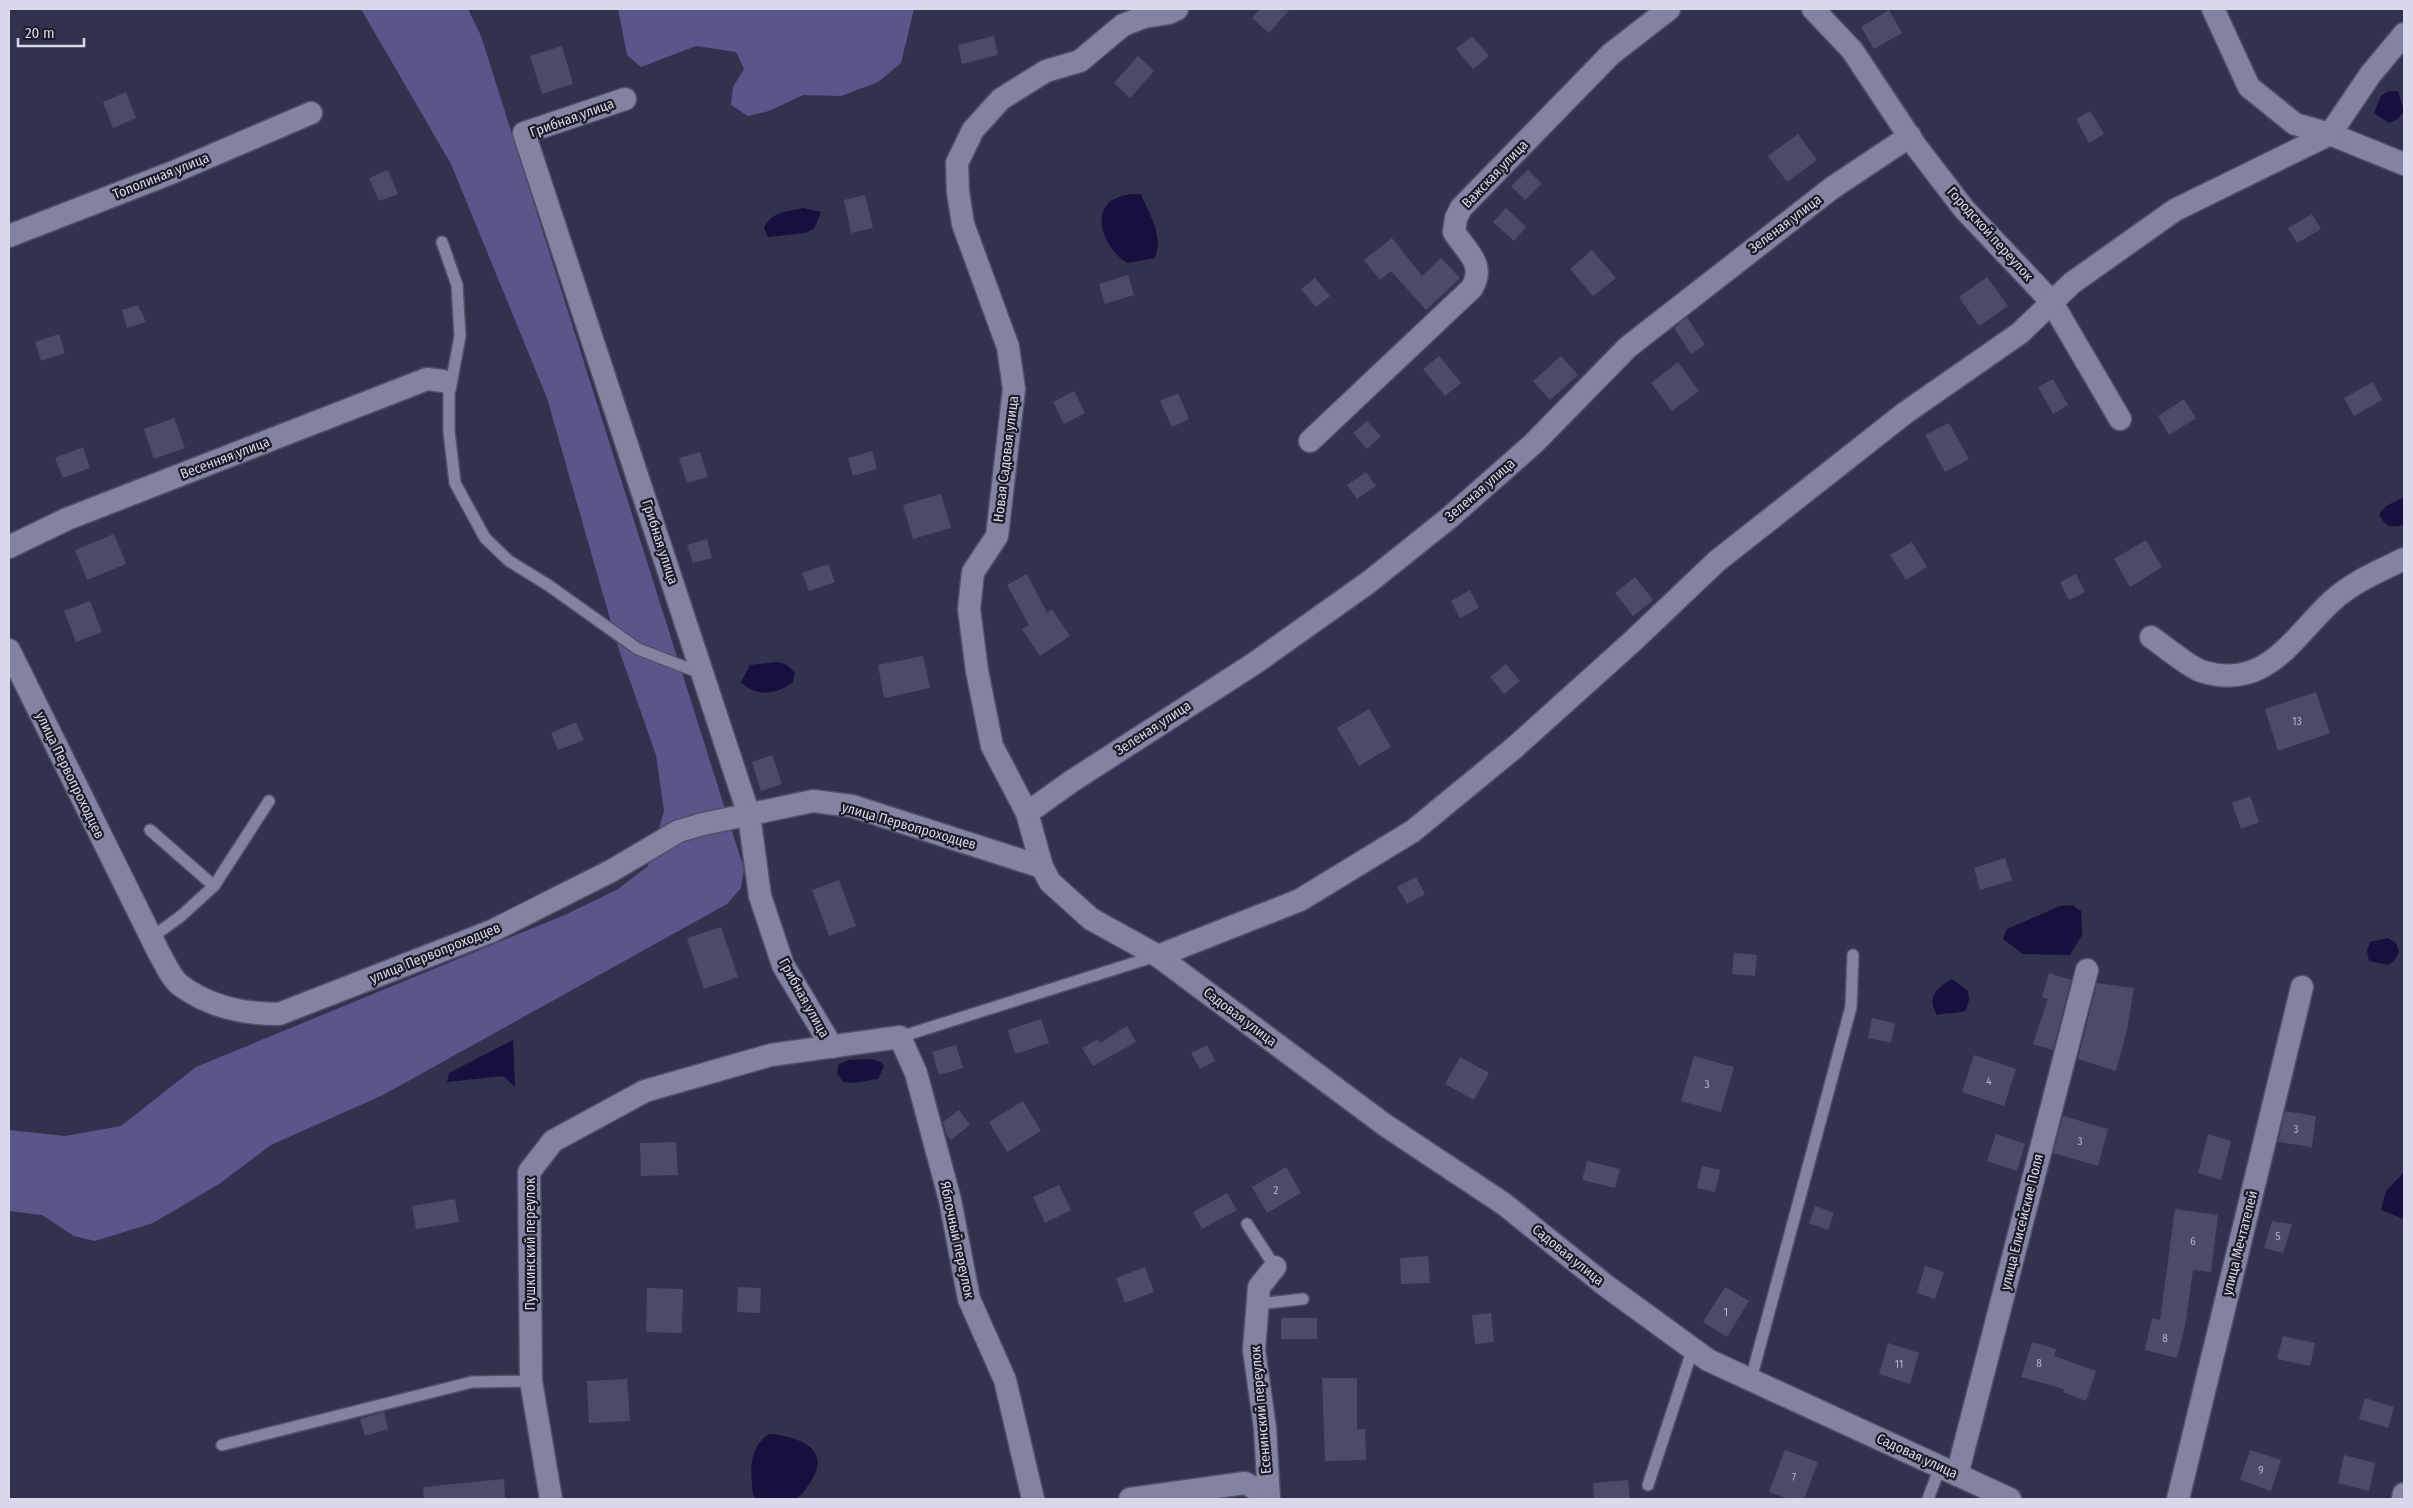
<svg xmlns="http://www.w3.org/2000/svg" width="2413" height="1508" viewBox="0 0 2413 1508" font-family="'Fira Sans Condensed',sans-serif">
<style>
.forest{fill:#59568b}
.water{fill:#170f3d}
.building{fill:#4b4a68}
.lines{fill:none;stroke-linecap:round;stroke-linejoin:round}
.lane-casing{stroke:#504f67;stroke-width:14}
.street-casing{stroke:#504f67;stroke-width:25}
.lane{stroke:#8282a3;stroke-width:11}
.street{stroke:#8282a3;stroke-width:22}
.labels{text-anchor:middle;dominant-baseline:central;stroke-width:4.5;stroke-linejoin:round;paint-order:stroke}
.number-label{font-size:11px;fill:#b6b5ca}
.street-label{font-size:14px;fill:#d9d9eb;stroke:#1c1b28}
</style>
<rect width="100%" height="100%" fill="#33324e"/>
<g class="forest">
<path d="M361 9H468L481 36 744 869 741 888 727 904 383 1095 271 1145 219 1184 153 1223 95 1241 74 1236 42 1215 9 1211V1130L65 1136 121 1126 196 1067 567 914 618 889 648 866 664 811 656 755 618 647 547 398 451 164Z"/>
<path d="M618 9H914L901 63 878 82 841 96 803 95 769 111 748 116 731 105 733 87 744 69 736 52 696 46 641 67 627 55Z"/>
</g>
<g class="water">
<path d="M2389 91H2398L2404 111 2398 119 2389 123 2374 113 2381 96Z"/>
<path d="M1131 194H1141C1149 214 1164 236 1155 258L1128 263C1111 255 1093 224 1106 206 1111 198 1122 196 1131 194Z"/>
<path d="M803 208 821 212 814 229 805 233 768 237 764 228C772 211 786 212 803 208Z"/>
<path d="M2404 497V524C2392 530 2384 525 2379 514L2386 506Z"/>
<path d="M778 662 787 665 795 673 793 682C777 695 755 697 741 682L750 665Z"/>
<path d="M2072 905 2081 911 2082 935 2070 955 2023 954 2003 939 2007 929 2060 906Z"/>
<path d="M2388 938 2396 943 2399 952 2394 961 2388 965 2369 961 2367 951 2370 942Z"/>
<path d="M1952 979 1968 991 1969 1000 1966 1010C1956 1015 1948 1012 1937 1015 1926 995 1937 989 1952 979Z"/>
<path d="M513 1040 515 1087 503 1076 447 1082 449 1073Z"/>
<path d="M871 1059 881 1062 884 1066 878 1079 853 1083 843 1082 837 1073 839 1064 848 1060Z"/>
<path d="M2404 1172V1219L2381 1210 2386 1191Z"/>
<path d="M769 1434C795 1436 833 1447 811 1481 807 1487 803 1495 796 1498 787 1503 768 1499 757 1499L753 1495C751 1471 747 1449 769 1434Z"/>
</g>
<g class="building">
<path d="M1260 9H1290L1269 33 1252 18Z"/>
<path d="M1889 10 1902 33 1874 49 1861 27Z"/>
<path d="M994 36 998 55 962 64 958 45Z"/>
<path d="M1472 36 1489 56 1473 69 1456 49Z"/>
<path d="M562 46 573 84 542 94 530 56Z"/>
<path d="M1138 56 1154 71 1130 98 1114 83Z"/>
<path d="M126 92 136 118 113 128 103 102Z"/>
<path d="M2090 111 2104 134 2089 143 2076 119Z"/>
<path d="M1798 134 1817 160 1787 182 1768 156Z"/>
<path d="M388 170 398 194 379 201 369 178Z"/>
<path d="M1528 170 1542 184 1525 200 1511 186Z"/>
<path d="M865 195 873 228 851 233 844 200Z"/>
<path d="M1506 208 1526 227 1514 241 1493 222Z"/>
<path d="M2312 214 2321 229 2297 243 2288 228Z"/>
<path d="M1392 238 1422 276 1441 258 1460 278 1426 310 1391 271 1380 280 1364 260Z"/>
<path d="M1592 250 1616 278 1593 296 1570 269Z"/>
<path d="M1128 275 1134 295 1105 304 1099 284Z"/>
<path d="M1987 277 2008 306 1979 326 1959 297Z"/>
<path d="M1315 278 1330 296 1316 307 1301 289Z"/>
<path d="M138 305 146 322 127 328 122 310Z"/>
<path d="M1687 317 1705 345 1691 354 1674 328Z"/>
<path d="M59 334 65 353 41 361 35 342Z"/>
<path d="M1439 356 1461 383 1445 396 1423 369Z"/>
<path d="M1561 356 1578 375 1550 400 1533 381Z"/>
<path d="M1678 362 1699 391 1672 411 1651 383Z"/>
<path d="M2053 379 2068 405 2053 414 2038 387Z"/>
<path d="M2373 382 2382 400 2354 416 2344 398Z"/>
<path d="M1074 391 1085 413 1064 424 1053 402Z"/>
<path d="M1178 393 1189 419 1172 427 1160 401Z"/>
<path d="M2184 399 2196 418 2169 435 2158 416Z"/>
<path d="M174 418 185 448 154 459 144 429Z"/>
<path d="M1367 421 1381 436 1367 449 1353 433Z"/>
<path d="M1949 423 1969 459 1945 472 1925 435Z"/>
<path d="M83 447 90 468 63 478 55 458Z"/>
<path d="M872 451 877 469 853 476 848 458Z"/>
<path d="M700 452 708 477 687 483 679 458Z"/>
<path d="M1366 472 1376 486 1357 499 1347 485Z"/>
<path d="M941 494 951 528 913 539 903 505Z"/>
<path d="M114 534 126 564 87 580 75 550Z"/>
<path d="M707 539 712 558 693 563 687 545Z"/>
<path d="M2146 540 2162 567 2130 587 2114 559Z"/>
<path d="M1912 542 1927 567 1906 580 1890 555Z"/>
<path d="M828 564 835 582 809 591 802 573Z"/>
<path d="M1027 574 1047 613 1052 609 1070 636 1040 656 1022 629 1029 625 1007 585Z"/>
<path d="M2076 574 2085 592 2069 600 2060 582Z"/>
<path d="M1635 577 1653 600 1633 616 1615 593Z"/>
<path d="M1470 590 1479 608 1460 618 1451 601Z"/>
<path d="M90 601 102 632 76 642 64 611Z"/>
<path d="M923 656 930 688 884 698 878 665Z"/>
<path d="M1506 664 1520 681 1504 694 1490 677Z"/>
<path d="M2316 692 2330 733 2278 751 2265 709Z"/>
<path d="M1369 709 1391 747 1359 766 1337 728Z"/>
<path d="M576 722 584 740 558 750 551 733Z"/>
<path d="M772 755 782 784 761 791 752 762Z"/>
<path d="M2250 796 2259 822 2241 829 2232 803Z"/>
<path d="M2005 858 2012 880 1980 890 1974 868Z"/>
<path d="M1416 877 1425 894 1407 904 1397 887Z"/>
<path d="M839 880 856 926 829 936 812 890Z"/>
<path d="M721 927 738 977 704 989 687 938Z"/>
<path d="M1734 953 1757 955 1755 976 1732 974Z"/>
<path d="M2049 973 2071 980 2053 1050 2033 1044 2048 999 2042 997Z"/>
<path d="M2097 983 2134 988 2127 1030 2116 1071 2078 1059Z"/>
<path d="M1872 1018 1895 1023 1891 1043 1868 1038Z"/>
<path d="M1041 1019 1049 1043 1015 1054 1008 1030Z"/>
<path d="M1127 1026 1136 1042 1093 1066 1082 1048 1098 1039 1100 1043Z"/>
<path d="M956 1045 963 1068 939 1075 932 1052Z"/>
<path d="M1207 1045 1215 1061 1200 1069 1191 1053Z"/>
<path d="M1974 1055 2016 1069 2004 1106 1962 1092Z"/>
<path d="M1694 1056 1734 1067 1721 1112 1681 1101Z"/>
<path d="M1460 1057 1489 1073 1474 1100 1445 1084Z"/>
<path d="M1023 1101 1041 1131 1007 1152 989 1122Z"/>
<path d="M959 1110 970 1125 951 1140 946 1133 943 1122Z"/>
<path d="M2285 1111 2316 1116 2312 1147 2278 1142Z"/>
<path d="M2063 1116 2108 1129 2098 1166 2053 1153Z"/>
<path d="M1996 1134 2025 1144 2017 1171 1987 1161Z"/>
<path d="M2208 1134 2231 1141 2221 1180 2198 1173Z"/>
<path d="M676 1142 678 1175 641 1176 640 1143Z"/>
<path d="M1587 1161 1620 1169 1615 1188 1582 1180Z"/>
<path d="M1702 1166 1720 1170 1715 1192 1697 1188Z"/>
<path d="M1286 1167 1301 1193 1267 1213 1252 1187Z"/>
<path d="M1059 1185 1071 1210 1045 1223 1033 1197Z"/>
<path d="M1227 1193 1237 1210 1202 1229 1193 1212Z"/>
<path d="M455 1199 459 1222 416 1229 412 1206Z"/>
<path d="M1815 1206 1834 1213 1828 1230 1809 1223Z"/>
<path d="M2175 1209 2218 1215 2211 1272 2193 1270 2185 1326 2177 1358 2145 1350 2152 1318 2160 1320Z"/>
<path d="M2272 1221 2292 1224 2283 1253 2264 1248Z"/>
<path d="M1428 1256 1430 1283 1401 1284 1400 1258Z"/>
<path d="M1925 1266 1944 1272 1935 1299 1917 1293Z"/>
<path d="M1145 1267 1154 1292 1125 1303 1116 1278Z"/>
<path d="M738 1287 761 1288 760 1313 737 1312Z"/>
<path d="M1725 1287 1749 1301 1727 1337 1703 1322Z"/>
<path d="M647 1288 683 1289 682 1333 646 1332Z"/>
<path d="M1491 1313 1494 1342 1475 1344 1472 1315Z"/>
<rect x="1281" y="1318" width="36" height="21"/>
<path d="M2283 1336 2315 1343 2310 1366 2277 1359Z"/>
<path d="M2032 1342 2056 1349 2054 1356 2096 1371 2086 1401 2063 1392 2064 1389 2021 1377Z"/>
<path d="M1888 1343 1919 1353 1910 1384 1879 1374Z"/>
<path d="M1322 1378H1357V1429H1365L1366 1460 1325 1461Z"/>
<path d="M627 1379 630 1421 589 1423 587 1381Z"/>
<path d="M2365 1398 2394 1407 2388 1428 2359 1419Z"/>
<path d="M384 1412 388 1429 365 1436 360 1419Z"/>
<path d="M1785 1450 1818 1462 1804 1499H1788L1769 1492Z"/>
<path d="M2250 1450 2281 1460 2271 1491 2240 1480Z"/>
<path d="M2344 1455 2375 1463 2369 1491 2338 1483Z"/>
<path d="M504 1479 505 1499H424L423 1487Z"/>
<path d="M1628 1480 1630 1499H1594L1593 1483Z"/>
</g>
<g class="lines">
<defs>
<g id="lane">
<path d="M442 242 457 285 460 336 450 390"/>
<path d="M443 381 449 392V431L455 483 485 538 509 561 548 585 638 649 703 674"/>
<path d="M150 830 214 886"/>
<path d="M151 938 181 916 214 886 269 801"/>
<path d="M900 1037 1156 956"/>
<path d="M1247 1224 1275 1267"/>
<path d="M1258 1304 1303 1299"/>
<path d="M1751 1379 1851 1007 1853 955"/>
<path d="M222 1445 472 1382 531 1381"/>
<path d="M1648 1485 1693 1348"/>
<path d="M1928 1499 1940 1467"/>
</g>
<g id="street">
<path d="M1177 9 1169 13 1144 17 1123 25 1080 61 1046 71 1001 99 973 130 957 163 958 192 963 224 1008 347 1014 389 997 536 973 572 969 609 977 671 992 746 1027 813 1042 867 1050 882 1091 919 1158 956 1385 1125 1504 1204 1605 1285 1708 1360 2010 1499"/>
<path d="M1813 9 1852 50 1915 145 1964 209 2051 301 2120 419"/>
<path d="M2213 9 2249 87 2295 124 2330 134 2404 164"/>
<path d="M625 99 524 133 749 815 760 896 783 965 832 1047"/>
<path d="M2330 134 2370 75 2404 34"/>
<path d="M9 236 171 173 311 113"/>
<path d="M1310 441 1472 288C1486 264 1466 251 1454 232L1456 218 1461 208 1611 54 1669 9"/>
<path d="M9 547 67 519 427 379 443 381"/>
<path d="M2151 637C2164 646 2189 667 2201 671 2266 692 2293 637 2332 601 2353 582 2379 571 2404 559"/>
<path d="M9 650 159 953C165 963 171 978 180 985 209 1007 244 1014 279 1014L492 931 611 871 679 831 703 824 813 801 852 806 1042 867"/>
<path d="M1027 813 1072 781 1255 663 1369 582 1449 518 1534 443 1628 347 1832 188 1910 136"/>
<path d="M1158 956 1300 900 1413 831 1514 748 1634 640 1717 561 1905 413 2020 333 2072 283 2175 210 2330 134"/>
<path d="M1957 1475 2087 970"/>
<path d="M551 1499 531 1381 529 1172 553 1141 645 1091 771 1055 900 1037 916 1073 950 1200 969 1299 1005 1380 1033 1499"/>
<path d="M1130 1499 1245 1483 1268 1496"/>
<path d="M1269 1499 1265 1428 1254 1350 1259 1287 1275 1267"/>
<path d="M2178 1499 2302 987"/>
<path d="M2403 1499 2404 1494"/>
</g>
</defs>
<use href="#lane" class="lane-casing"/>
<use href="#street" class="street-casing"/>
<use href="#lane" class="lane"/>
<use href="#street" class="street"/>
</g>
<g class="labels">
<g class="number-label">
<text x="2297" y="721">13</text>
<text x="1989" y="1081">4</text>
<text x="1707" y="1084">3</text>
<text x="2296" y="1129">3</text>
<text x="2080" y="1141">3</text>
<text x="1276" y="1190">2</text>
<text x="2278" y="1236">5</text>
<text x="2193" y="1241">6</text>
<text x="1726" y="1312">1</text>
<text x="2165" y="1338">8</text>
<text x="2039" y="1363">8</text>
<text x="1899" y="1364">11</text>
<text x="2261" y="1470">9</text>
<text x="1794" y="1477">7</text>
</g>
<g class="street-label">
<text transform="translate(572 118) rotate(-20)">Грибная улица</text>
<text transform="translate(1495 174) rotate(-46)">Важская улица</text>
<text transform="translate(161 176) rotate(-22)">Тополиная улица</text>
<text transform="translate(1785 224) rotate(-37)">Зеленая улица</text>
<text transform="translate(1990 234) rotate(48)">Городской переулок</text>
<text transform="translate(225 458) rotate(-21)">Весенняя улица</text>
<text transform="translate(1006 459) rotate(-83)">Новая Садовая улица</text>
<text transform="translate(1480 490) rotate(-41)">Зеленая улица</text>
<text transform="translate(660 542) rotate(72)">Грибная улица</text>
<text transform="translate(1153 728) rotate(-33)">Зеленая улица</text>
<text transform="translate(70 775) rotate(64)">улица Первопроходцев</text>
<text transform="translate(909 826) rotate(16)">улица Первопроходцев</text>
<text transform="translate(435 953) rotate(-22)">улица Первопроходцев</text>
<text transform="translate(804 998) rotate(61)">Грибная улица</text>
<text transform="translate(1240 1017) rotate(37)">Садовая улица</text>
<text transform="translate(2022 1222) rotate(-76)">улица Елисейские Поля</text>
<text transform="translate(957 1240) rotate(78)">Яблочный переулок</text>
<text transform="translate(2240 1243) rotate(-76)">улица Мечтателей</text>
<text transform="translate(530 1244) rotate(-90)">Пушкинский переулок</text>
<text transform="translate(1568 1255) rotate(39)">Садовая улица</text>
<text transform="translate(1261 1410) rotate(-95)">Есенинский переулок</text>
<text transform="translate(1917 1456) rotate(25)">Садовая улица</text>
</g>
</g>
<rect width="2413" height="1508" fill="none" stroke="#d9d9eb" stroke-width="20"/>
<path d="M18 38v8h66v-8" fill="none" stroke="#d9d9eb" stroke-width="2.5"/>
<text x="25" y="38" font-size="15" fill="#d9d9eb" stroke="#1c1b28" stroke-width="4" paint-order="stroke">20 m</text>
</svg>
